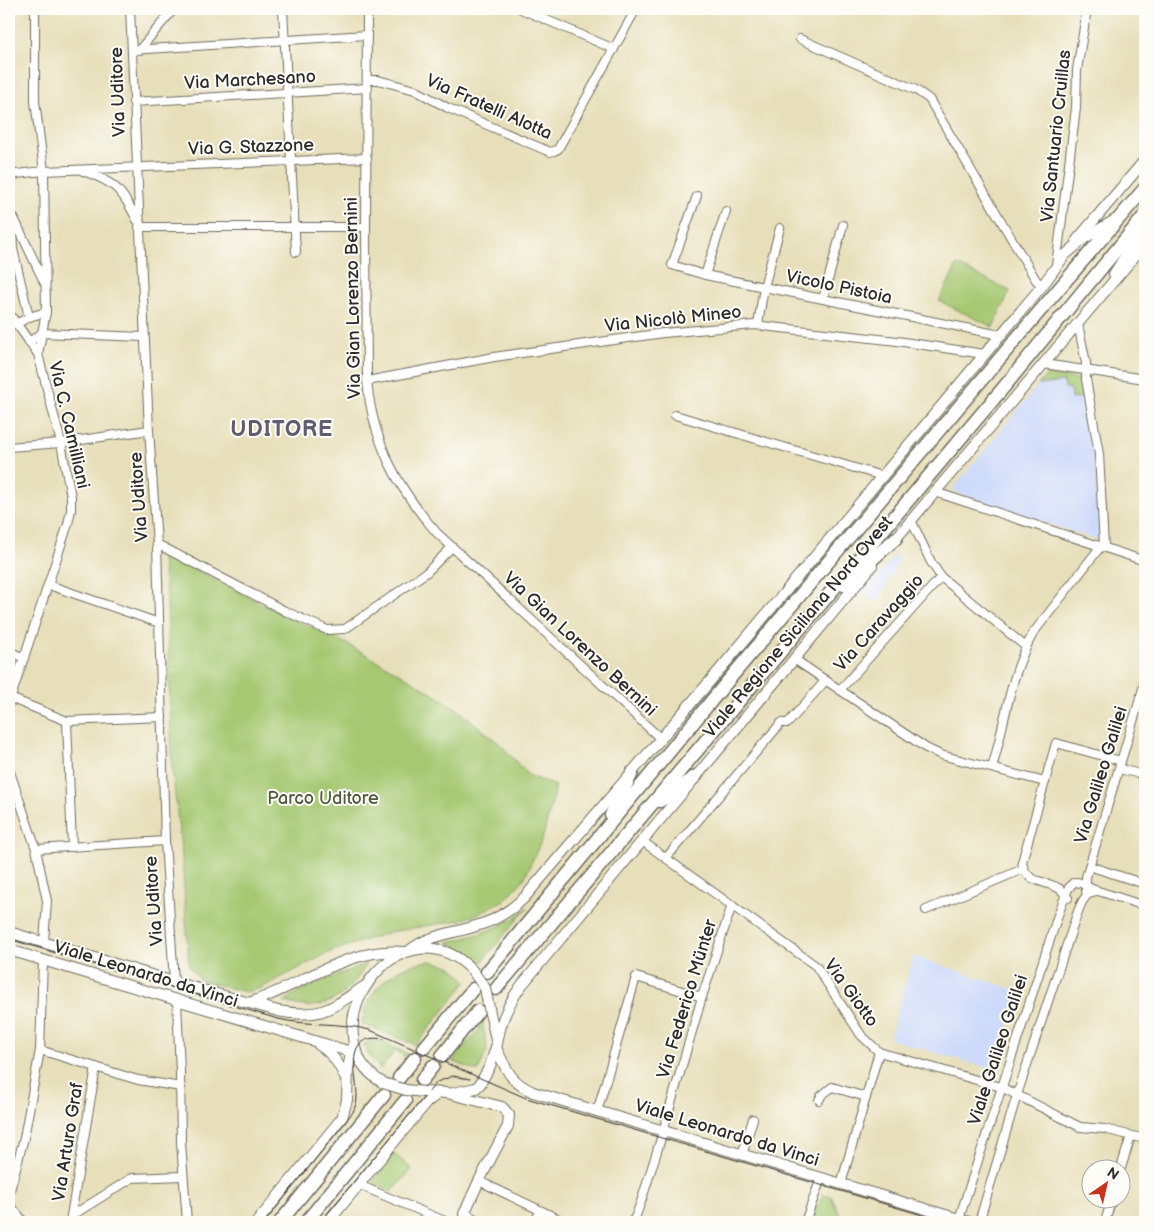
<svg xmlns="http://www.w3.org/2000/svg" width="1154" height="1231" viewBox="0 0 1154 1231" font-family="'Balsamiq Sans',sans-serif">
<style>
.built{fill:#cedafa}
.green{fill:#a5c871;stroke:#687a4e}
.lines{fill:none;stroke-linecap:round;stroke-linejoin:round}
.minor-casing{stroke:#6d6a5d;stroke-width:10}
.tertiary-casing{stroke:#6d6a5d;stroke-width:12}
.primary-casing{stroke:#6d6a5d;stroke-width:15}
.minor{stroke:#fff;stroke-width:8}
.tertiary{stroke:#fff;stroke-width:10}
.primary{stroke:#fff;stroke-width:12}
.tram{stroke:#2b2b2b;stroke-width:1}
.tertiary-bridge-casing{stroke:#6d6a5d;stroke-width:12;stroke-linecap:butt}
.tertiary-bridge{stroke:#fff;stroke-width:10}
.labels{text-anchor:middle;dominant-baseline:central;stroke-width:4;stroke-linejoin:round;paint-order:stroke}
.street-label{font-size:18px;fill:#2b2b2b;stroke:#fdfcf7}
.park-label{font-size:18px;fill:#505a40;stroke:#fdfcf7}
.district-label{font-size:22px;font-weight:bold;letter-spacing:1px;fill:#635c71;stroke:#fdfcf7}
</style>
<rect width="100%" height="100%" fill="#fdfcf7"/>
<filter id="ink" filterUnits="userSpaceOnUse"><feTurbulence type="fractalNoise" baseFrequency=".02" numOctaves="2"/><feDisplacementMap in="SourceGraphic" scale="10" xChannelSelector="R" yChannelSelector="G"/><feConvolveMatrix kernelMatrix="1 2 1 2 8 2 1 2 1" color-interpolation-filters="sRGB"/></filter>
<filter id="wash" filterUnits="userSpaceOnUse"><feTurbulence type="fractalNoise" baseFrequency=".0096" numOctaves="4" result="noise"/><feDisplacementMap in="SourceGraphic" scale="20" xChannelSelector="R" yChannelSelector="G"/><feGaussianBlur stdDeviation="1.12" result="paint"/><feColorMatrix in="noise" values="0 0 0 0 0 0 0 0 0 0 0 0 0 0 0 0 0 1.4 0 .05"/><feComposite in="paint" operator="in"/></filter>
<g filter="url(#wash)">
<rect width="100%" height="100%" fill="#e7dfb9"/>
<g class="built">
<path d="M1047 375 1080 379 1090 428 1097 484 1100 541 958 493 952 489Z"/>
<path d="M895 555 900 558 878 602 862 594Z"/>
<path d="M914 956 1019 991 994 1070 889 1039Z"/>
</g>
<g class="green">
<path d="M957 265 1010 291 993 327 939 301Z"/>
<path d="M1047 375 1080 379 1083 397 1071 399 1070 388H1065L1064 382 1038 385Z"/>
<path d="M161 551 285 616 336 638 401 674 456 708 501 745 528 775 556 786 543 837 524 879 506 899 480 913 461 920 390 932 332 951 261 988 246 992 200 980 189 966 182 857 172 768 167 599Z"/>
<path d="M528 907 480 964 467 952 447 942C477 936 505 927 528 907Z"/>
<path d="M431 961 450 966 467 981 416 1045 362 1024C365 989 398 963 431 961Z"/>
<path d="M366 964C354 988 333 1008 304 1006 298 1006 291 1003 284 1002 294 990 348 971 366 964Z"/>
<path d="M482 1017 487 1050 478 1072 452 1061 479 1030Z"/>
<path d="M377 1040 408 1054 405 1057 396 1050 380 1069 369 1055 364 1044Z"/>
<path d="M394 1154 412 1169 392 1192 375 1185 373 1181Z"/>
<path d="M823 1194 831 1196 842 1219 852 1222H812Z"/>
</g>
</g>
<g filter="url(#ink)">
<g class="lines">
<defs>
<g id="minor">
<path d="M35 9V101L44 171 46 312 38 354"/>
<path d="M130 9 149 430 157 544 165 841 174 982"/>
<path d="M283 9 296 252"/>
<path d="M367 9 366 227 367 381C373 442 397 488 437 533L661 739"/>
<path d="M521 9 614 49"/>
<path d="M800 39 916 90 929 99 1036 280 1042 286"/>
<path d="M132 50 367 35"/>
<path d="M139 50 174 9"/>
<path d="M368 80H378L415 90 448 108 550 152 554 151 558 149 636 9"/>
<path d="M133 102 368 88"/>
<path d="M83 171C115 182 122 190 137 220"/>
<path d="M9 178 17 174 44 171 367 158"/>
<path d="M697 196 672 265 705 275 1000 335"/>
<path d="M9 204 11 212 13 249 29 317"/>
<path d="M13 216 44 282"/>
<path d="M139 227H366"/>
<path d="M1056 266 1076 108 1077 70 1087 9"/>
<path d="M705 275 726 211"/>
<path d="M823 299 843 225"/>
<path d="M9 313 38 354 61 443 71 497V510L68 524 9 703"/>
<path d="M16 324 29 317 46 312"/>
<path d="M1078 324 1086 363V379L1099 454 1104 547"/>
<path d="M758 325 764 287 780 228"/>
<path d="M29 342 42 333 144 337"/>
<path d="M1044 364 1145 379"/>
<path d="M367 381 494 357 586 344 663 333 754 325 897 341 984 354"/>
<path d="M675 415 882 476"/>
<path d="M9 447 61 443 149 430"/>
<path d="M935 492 1145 561"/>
<path d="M911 520 931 562 941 577 1026 647"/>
<path d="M157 544 285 611 327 630 345 629 427 572 452 547"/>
<path d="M49 585 159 623"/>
<path d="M9 651 24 658"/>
<path d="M794 659 926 748 941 755 1045 782"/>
<path d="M840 690 941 577"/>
<path d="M10 698 67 721 162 717"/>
<path d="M67 721 72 847"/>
<path d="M992 768C1006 721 1009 675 1034 632L1101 546"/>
<path d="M9 769 36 849 47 901 44 942"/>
<path d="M1119 769 1145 775"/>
<path d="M642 841 816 966 861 1035 879 1052 1001 1087 1080 1127 1104 1129 1145 1139"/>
<path d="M36 849 165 841"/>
<path d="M666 858 781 723H788L825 681"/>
<path d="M1089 866 1145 884"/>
<path d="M1076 882 1081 883 1092 889 1145 906"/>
<path d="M1086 891V877L1145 682"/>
<path d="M1068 898C1065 895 1063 891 1060 889 1045 879 1026 885 1022 862L1056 743 1121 761"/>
<path d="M926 910 1023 869"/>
<path d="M177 1000 180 1072 181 1143 187 1222"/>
<path d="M40 1050 138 1080 181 1087"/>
<path d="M819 1100 821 1096 832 1087 866 1097"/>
<path d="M597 1112 636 977 702 997"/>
<path d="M742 1155 753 1119"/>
<path d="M1121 1168 1131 1136"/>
<path d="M479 1181 565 1222"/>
<path d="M841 1184 879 1052"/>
<path d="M359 1185 447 1222"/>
<path d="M9 1194 24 1138 40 1050 43 960"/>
<path d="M9 1204 24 1222"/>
<path d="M71 1216 132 1178 183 1176"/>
<path d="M70 1222 96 1067"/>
<path d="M534 1222 541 1211"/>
<path d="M631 1222 635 1218 641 1202 659 1145 702 997 732 905"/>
<path d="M805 1222 821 1178"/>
<path d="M958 1222 1059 912 1068 889 1073 883"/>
<path d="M979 1222 1017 1095 1076 917C1080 906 1084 892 1097 891"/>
<path d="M1105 1222 1112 1198"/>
</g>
<g id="tertiary">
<path d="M1077 240 1145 160"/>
<path d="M1114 274 1145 225"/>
<path d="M892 543 1145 244"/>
<path d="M9 932 174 982 278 1011C322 1019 330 1009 365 986"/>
<path d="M9 950 358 1054"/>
<path d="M410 950C435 932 455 934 482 924 498 919 512 909 524 898L717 673 1042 286 1065 255 1085 238 1115 220"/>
<path d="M249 1003C300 986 348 947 403 952"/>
<path d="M497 1044C500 1022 508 1004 521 986L872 566"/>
<path d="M319 1045C332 1053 341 1067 346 1080"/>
<path d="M496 1048C507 1070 509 1081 533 1092L969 1222"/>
<path d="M383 1083C303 1034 398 896 472 970"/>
<path d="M424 1092 447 1093 502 1107 509 1115 508 1126 479 1181 464 1214 479 1222"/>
<path d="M453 1093 476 1088 480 1084 490 1066 497 1044 490 1013"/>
<path d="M257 1222 342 1118 347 1100 348 1069 352 1048"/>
<path d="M328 1222 427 1102 440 1092"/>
</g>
<g id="primary">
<path d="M844 585 896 538"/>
<path d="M660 801 696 776"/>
<path d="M611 815 632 773"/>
<path d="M487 972 727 682 1022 332 1145 188"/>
<path d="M496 989 1009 381 1145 215"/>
<path d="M424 1048 473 989"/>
<path d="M442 1056 478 1011"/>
<path d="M399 1078 415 1058"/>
<path d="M422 1080 433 1066"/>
<path d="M280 1222 384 1095"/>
<path d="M306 1222 405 1101"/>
</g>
</defs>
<use href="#minor" class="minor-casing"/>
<use href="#tertiary" class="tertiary-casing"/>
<use href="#primary" class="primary-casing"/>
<use href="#minor" class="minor"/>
<use href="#tertiary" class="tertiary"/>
<use href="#primary" class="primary"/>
<g class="tram">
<path d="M9 939 278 1019C309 1026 340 1022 370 1030L526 1098 946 1222"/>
<path d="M265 1222 353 1112C355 1107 357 1102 357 1097 357 1073 342 1032 384 1039"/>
<path d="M320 1222 437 1082 453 1076 470 1079"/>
</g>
<defs>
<g id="tertiary-bridge">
<path d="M472 970 485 988 490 1013"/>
<path d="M383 1083 406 1090 424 1092"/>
</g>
</defs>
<use href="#tertiary-bridge" class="tertiary-bridge-casing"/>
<use href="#tertiary-bridge" class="tertiary-bridge"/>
</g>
</g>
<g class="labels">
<g class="street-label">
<text transform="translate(250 80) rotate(-3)">Via Marchesano</text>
<text transform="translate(118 92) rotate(-92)">Via Uditore</text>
<text transform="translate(489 107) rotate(24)">Via Fratelli Alotta</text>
<text transform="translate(1056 136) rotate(-84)">Via Santuario Cruillas</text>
<text transform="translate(251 147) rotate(-2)">Via G. Stazzone</text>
<text transform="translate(839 287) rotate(12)">Vicolo Pistoia</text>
<text transform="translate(353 298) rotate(-91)">Via Gian Lorenzo Bernini</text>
<text transform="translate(673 319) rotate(-6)">Via Nicolò Mineo</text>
<text transform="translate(69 425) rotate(77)">Via C. Camilliani</text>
<text transform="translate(139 497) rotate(-94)">Via Uditore</text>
<text transform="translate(879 623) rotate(-48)">Via Caravaggio</text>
<text transform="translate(798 627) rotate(-50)">Viale Regione Siciliana Nord Ovest</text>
<text transform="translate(580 644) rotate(43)">Via Gian Lorenzo Bernini</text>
<text transform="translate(1101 775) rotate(-73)">Via Galileo Galilei</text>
<text transform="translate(154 901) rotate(-94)">Via Uditore</text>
<text transform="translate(146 974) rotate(17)">Viale Leonardo da Vinci</text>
<text transform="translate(851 993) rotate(54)">Via Giotto</text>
<text transform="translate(687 999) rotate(-73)">Via Federico Münter</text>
<text transform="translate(998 1050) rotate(-72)">Viale Galileo Galilei</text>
<text transform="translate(727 1133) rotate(17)">Viale Leonardo da Vinci</text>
<text transform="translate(68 1142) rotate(-81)">Via Arturo Graf</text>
</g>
<g class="park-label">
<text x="323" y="798">Parco Uditore</text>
</g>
<g class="district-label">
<text x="282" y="429">UDITORE</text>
</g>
</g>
<rect width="1154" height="1231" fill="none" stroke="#fdfcf7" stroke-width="30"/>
<g transform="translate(1106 1184) rotate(34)"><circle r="24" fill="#fdfcf7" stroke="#a9a8a5"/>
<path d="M0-4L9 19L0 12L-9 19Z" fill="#c8321e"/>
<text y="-8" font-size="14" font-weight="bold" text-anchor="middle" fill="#2b2b2b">N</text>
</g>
</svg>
